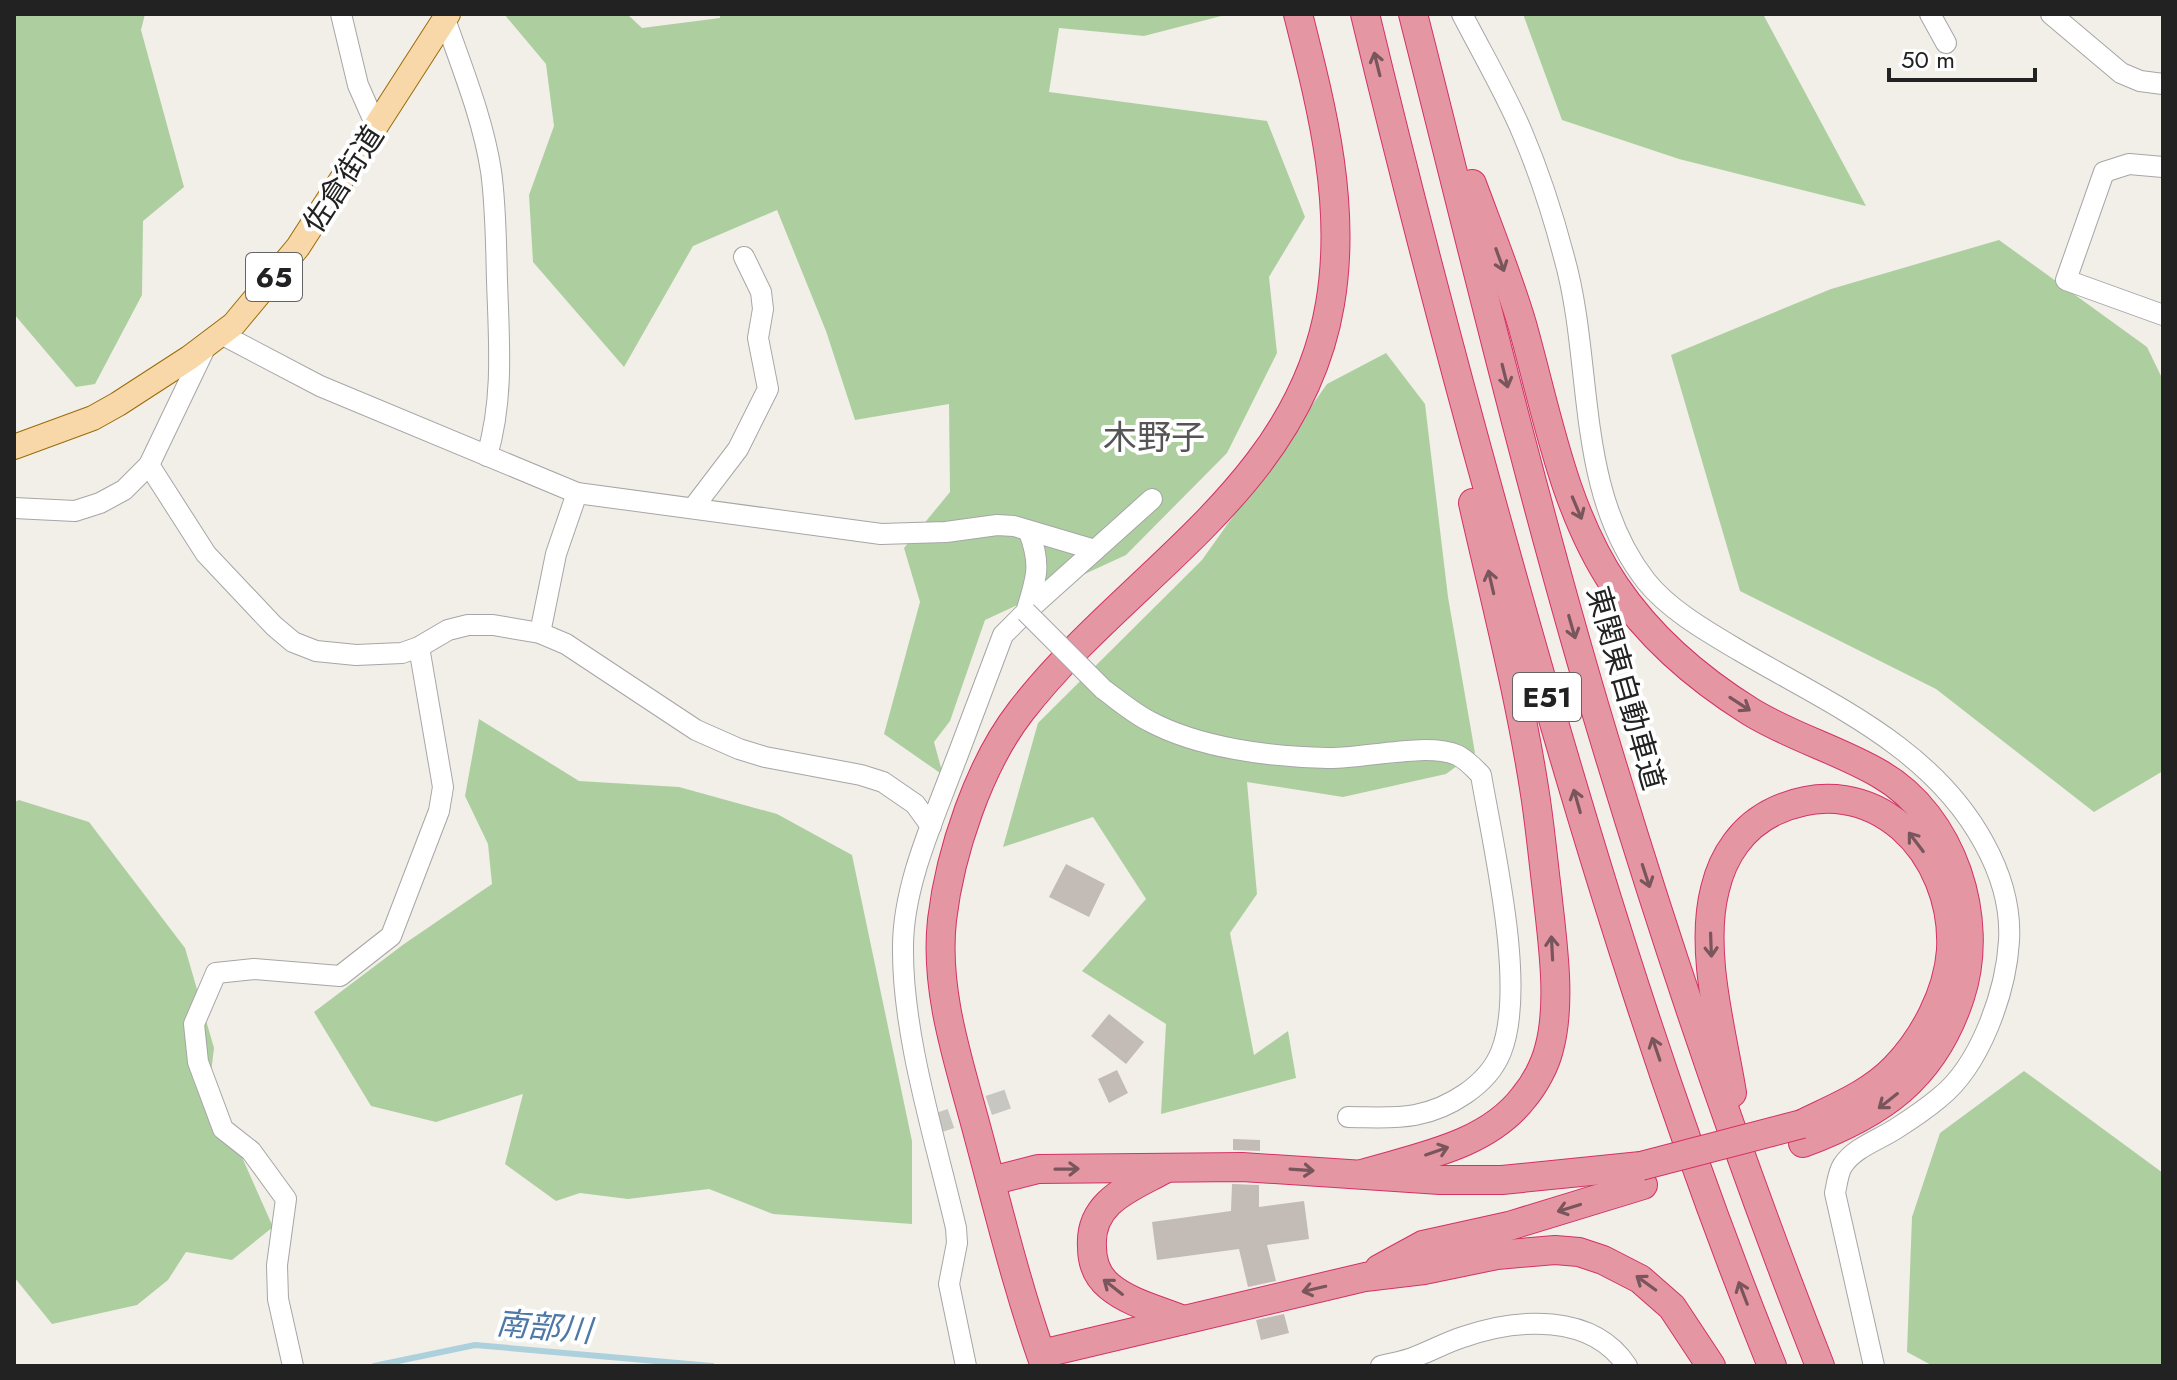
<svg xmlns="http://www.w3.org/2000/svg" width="2177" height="1380" viewBox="0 0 2177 1380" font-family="Jost,'Noto Sans JP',sans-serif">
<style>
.forest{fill:#adcfa0}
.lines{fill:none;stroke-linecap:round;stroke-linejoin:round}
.stream{stroke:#acd1dd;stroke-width:6}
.building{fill:#c2bbb6}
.minor-tunnel{stroke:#c8c6c1;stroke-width:20;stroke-dasharray:20 10;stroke-linecap:butt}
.minor-casing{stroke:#a6a6a6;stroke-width:22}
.major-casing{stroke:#996c07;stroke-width:26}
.highway-casing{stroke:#d43166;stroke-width:30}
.minor{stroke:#fff;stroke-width:20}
.major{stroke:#f8d7a8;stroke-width:24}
.highway{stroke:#e496a3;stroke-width:28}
.minor-bridge-casing{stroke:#a6a6a6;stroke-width:22;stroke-linecap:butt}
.highway-bridge-casing{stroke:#d43166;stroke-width:30;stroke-linecap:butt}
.minor-bridge{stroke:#fff;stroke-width:20}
.highway-bridge{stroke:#e496a3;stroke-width:28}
.oneway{stroke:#79565c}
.labels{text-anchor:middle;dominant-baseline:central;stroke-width:8;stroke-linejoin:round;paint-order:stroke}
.shield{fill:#fff;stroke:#646464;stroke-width:2}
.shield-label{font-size:28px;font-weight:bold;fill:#222}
.street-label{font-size:30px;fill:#222;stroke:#fff}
.water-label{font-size:32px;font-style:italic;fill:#4e79a7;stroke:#fff}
.quarter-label{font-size:34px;fill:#555;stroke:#fff}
</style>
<rect width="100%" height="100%" fill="#f2efe9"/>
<g class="forest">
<path d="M14 14H145L141 30 184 187 143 221 142 295 95 384 76 387 14 314Z"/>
<path d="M504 14H627L642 28 720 18V14H1229L1144 36 1059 28 1049 92 1267 121 1305 217 1269 277 1277 353 1227 453 1126 555 985 620 950 721 934 742 943 775 884 734 920 602 904 548 950 492 949 404 855 420 826 331 777 210 693 246 624 367 533 262 529 195 554 126 546 64Z"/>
<path d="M1523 14H1763L1866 206 1679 159 1562 120Z"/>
<path d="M1999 240 2147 347 2163 380V771L2094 812 1936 689 1740 591 1671 355 1831 289Z"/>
<path d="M1386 353 1425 404 1448 597 1475 753 1446 774 1343 797 1247 782 1257 894 1230 933 1254 1055 1288 1031 1296 1078 1161 1114 1166 1024 1082 971 1146 899 1093 817 1003 847 1038 723 1202 560 1327 384Z"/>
<path d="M479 719 579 781 679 787 777 814 852 855 912 1141V1224L773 1214 709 1189 628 1199 580 1193 556 1201 505 1164 523 1094 436 1122 371 1106 314 1012 404 944 492 884 488 844 465 796Z"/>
<path d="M19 800 89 822 185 948 214 1048 207 1106 241 1155 273 1227 232 1260 186 1252 168 1280 137 1305 52 1324 14 1277V802Z"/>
<path d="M2024 1071 2163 1173V1366H1933L1907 1352 1912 1217 1940 1133Z"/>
</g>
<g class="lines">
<path class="stream" d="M374 1366 475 1345 712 1366"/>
</g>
<g class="building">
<path d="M1066 864 1105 884 1089 917 1049 897Z"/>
<path d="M1109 1014 1144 1042 1126 1064 1091 1036Z"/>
<path d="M1117 1070 1128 1093 1109 1103 1098 1079Z"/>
<path d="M1233 1139 1260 1140V1151L1233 1150Z"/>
<path d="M1232 1184 1259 1185V1207L1304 1201 1309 1239 1267 1245 1276 1281 1248 1287 1239 1249 1157 1260 1152 1222 1231 1211Z"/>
<path d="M1284 1314 1289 1333 1261 1340 1256 1320Z"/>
</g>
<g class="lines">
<path class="minor-tunnel" d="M932 1125 1008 1099"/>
<defs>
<g id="minor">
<path d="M341 14 358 85 377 128"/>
<path d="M1462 14C1482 53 1505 92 1522 132 1539 172 1553 215 1564 257 1594 363 1574 489 1646 581 1669 610 1708 632 1740 651 1830 704 1932 747 1984 843 2000 872 2011 907 2009 941 2006 992 1980 1066 1939 1098 1926 1109 1911 1119 1897 1128 1879 1140 1855 1147 1843 1165 1838 1172 1837 1184 1835 1193L1874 1366"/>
<path d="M1930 14 1946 43"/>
<path d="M2051 14 2121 73 2140 81 2163 84"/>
<path d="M445 19C462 68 483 119 491 171 496 207 496 244 497 281 499 341 504 398 487 456"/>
<path d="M2163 167 2129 164 2104 172 2066 280 2163 315"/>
<path d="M221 334 320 386 577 493 881 534 946 532 997 525 1014 526 1095 550"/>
<path d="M149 465 206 554 274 626 293 642 316 651 356 655 402 653 419 647 448 630 468 625H493L540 633 566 644 696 730 739 749 765 757 861 775 883 782 915 804 931 826"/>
<path d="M14 508 75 511 100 503 124 490 149 465 207 344"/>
<path d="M693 508 738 449 768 389 758 338 763 309 761 292 744 257"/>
<path d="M1027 609C1037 577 1041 564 1029 532"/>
<path d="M540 633 556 554 577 493"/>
<path d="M1103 689C1118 700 1133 713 1149 721 1199 748 1271 757 1328 758 1362 759 1427 742 1457 755 1466 759 1474 768 1481 775 1493 846 1527 987 1501 1052 1488 1085 1448 1109 1415 1115 1393 1119 1370 1117 1348 1117"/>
<path d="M293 1366 278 1299 277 1265 286 1199 251 1151 223 1129 198 1062 194 1024 216 973 254 969 340 976 391 936 439 811 443 787 419 647"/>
<path d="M966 1366 949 1284 957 1243 956 1228C936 1141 902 1036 903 947 903 892 927 835 947 783 966 734 984 685 1003 635L1026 612 1152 499"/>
<path d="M1381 1366C1393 1363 1406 1361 1417 1356 1433 1350 1447 1342 1463 1337 1517 1318 1592 1313 1627 1366"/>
</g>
<path id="major" d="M14 447 93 418 118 404 189 358 234 324 298 247 448 14"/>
<g id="highway">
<path d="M1365 14C1416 226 1472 436 1532 646 1601 889 1677 1131 1772 1366"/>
<path d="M1413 14C1472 246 1527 478 1595 708 1661 930 1735 1150 1820 1366"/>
<path d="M1472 184C1489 230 1508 277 1522 324 1547 413 1563 509 1615 586 1650 638 1698 679 1751 712 1792 737 1839 750 1880 774 1953 816 1986 919 1960 997 1933 1079 1881 1114 1803 1143"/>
<path d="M1732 1093C1722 1031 1699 951 1715 889 1723 855 1743 826 1775 811 1873 766 1956 853 1951 950 1948 993 1924 1038 1895 1068 1869 1095 1834 1108 1802 1124"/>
<path d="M1163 1170C1130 1188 1089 1202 1092 1247 1092 1262 1097 1276 1109 1286 1129 1303 1159 1310 1183 1320"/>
<path d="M1362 1174C1418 1157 1487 1146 1524 1097 1535 1084 1545 1065 1549 1049 1562 1002 1552 939 1547 891 1543 859 1540 826 1535 794 1520 696 1495 600 1473 503"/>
<path d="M991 1181 1038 1169 1242 1167 1440 1180H1502L1641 1166"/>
<path d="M1379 1269 1423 1245 1509 1226 1643 1185"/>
<path d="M1041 1354 1365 1277 1424 1270 1497 1255 1555 1250 1579 1252 1603 1260 1640 1279 1672 1307 1711 1366"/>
<path d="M1045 1366C1018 1291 999 1212 978 1134 960 1065 934 993 942 920 950 852 979 765 1021 711 1126 575 1299 489 1330 304 1347 205 1322 109 1298 14"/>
</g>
</defs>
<use href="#minor" class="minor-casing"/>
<use href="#major" class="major-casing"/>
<use href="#highway" class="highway-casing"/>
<use href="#minor" class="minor"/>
<use href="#major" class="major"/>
<use href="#highway" class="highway"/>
<defs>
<path id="minor-bridge" d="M1026 612 1103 689"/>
<path id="highway-bridge" d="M1641 1166 1802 1124"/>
</defs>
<use href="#minor-bridge" class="minor-bridge-casing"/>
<use href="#highway-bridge" class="highway-bridge-casing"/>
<use href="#minor-bridge" class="minor-bridge"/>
<use href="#highway-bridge" class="highway-bridge"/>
</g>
<defs><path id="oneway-shaft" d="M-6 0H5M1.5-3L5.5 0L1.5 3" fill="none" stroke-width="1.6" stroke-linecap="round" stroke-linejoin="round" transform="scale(2)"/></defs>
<g class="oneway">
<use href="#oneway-shaft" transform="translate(1377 64) rotate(-104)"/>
<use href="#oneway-shaft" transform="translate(1500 260) rotate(70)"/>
<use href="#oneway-shaft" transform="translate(1505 376) rotate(76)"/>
<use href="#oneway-shaft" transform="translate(1577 508) rotate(67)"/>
<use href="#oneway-shaft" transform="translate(1491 582) rotate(-103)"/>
<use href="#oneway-shaft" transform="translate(1572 627) rotate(74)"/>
<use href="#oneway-shaft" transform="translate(1740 704) rotate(33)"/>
<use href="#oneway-shaft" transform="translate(1577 801) rotate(-106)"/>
<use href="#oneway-shaft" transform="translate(1916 842) rotate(-127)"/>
<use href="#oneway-shaft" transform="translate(1646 876) rotate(72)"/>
<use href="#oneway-shaft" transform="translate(1711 945) rotate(88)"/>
<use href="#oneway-shaft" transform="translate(1552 948) rotate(-93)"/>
<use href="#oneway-shaft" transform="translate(1656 1049) rotate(-109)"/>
<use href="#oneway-shaft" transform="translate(1888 1101) rotate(142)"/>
<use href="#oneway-shaft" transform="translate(1437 1151) rotate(-19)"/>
<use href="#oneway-shaft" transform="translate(1067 1169) rotate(-1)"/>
<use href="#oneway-shaft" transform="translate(1302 1170) rotate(4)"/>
<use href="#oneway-shaft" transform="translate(1569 1208) rotate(163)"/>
<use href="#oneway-shaft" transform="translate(1646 1283) rotate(-144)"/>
<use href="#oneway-shaft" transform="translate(1113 1287) rotate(-142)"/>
<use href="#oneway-shaft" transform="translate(1314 1289) rotate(167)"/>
<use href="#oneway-shaft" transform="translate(1743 1293) rotate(-111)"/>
</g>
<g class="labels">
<g class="shield">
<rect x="246" y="253" width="56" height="48" rx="6"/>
<rect x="1513" y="673" width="68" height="48" rx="6"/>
</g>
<g class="shield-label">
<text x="274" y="277">65</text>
<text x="1547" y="697">E51</text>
</g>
<g class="street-label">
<text transform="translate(343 179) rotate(-57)">佐倉街道</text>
<text transform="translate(1626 688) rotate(74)">東関東自動車道</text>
</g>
<g class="water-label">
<text transform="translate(544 1327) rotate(5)">南部川</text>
</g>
<g class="quarter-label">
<text x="1154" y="437">木野子</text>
</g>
</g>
<rect width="2177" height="1380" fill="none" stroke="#222222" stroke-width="32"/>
<path d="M1889 68v12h146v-12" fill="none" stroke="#222222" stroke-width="4"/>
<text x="1901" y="68" font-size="24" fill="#222222" stroke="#ffffff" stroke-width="6" paint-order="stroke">50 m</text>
</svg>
